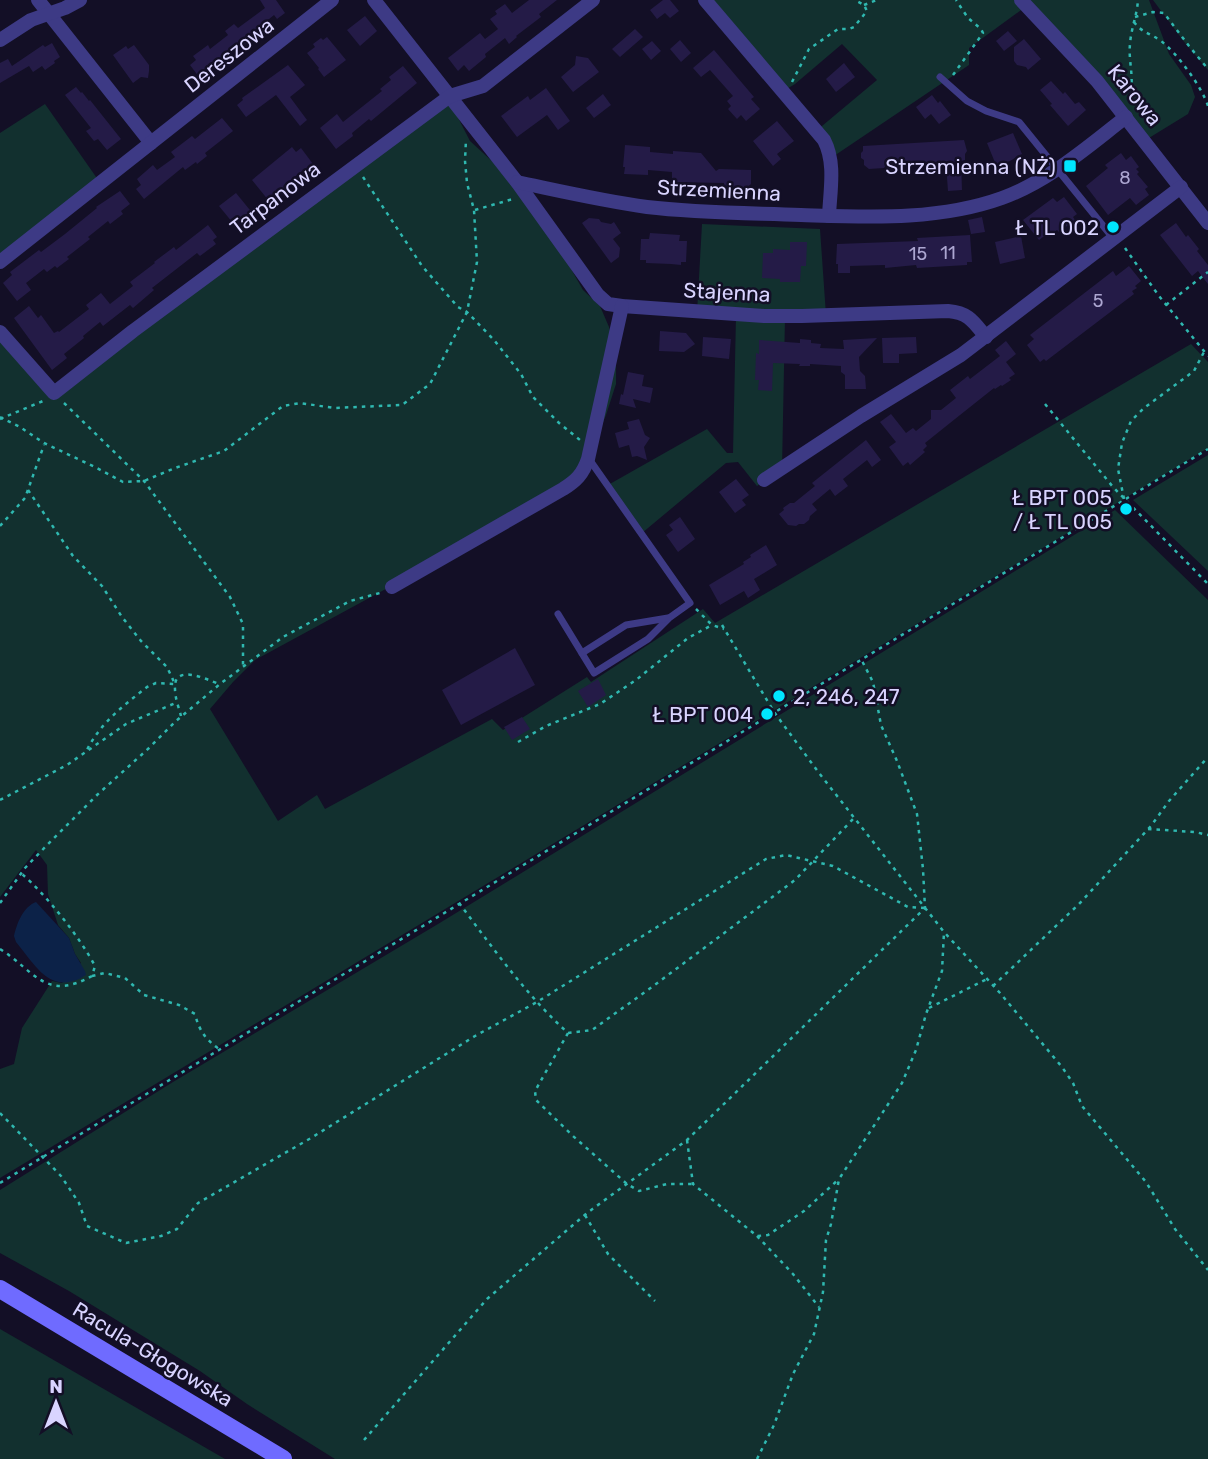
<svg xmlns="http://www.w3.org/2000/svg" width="1208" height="1459" viewBox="0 0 1208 1459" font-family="Rubik,sans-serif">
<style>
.green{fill:#12302f}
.water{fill:#0c2248}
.building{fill:#241b47}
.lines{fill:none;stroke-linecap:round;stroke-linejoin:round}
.path{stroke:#2fb8b0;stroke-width:2.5;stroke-dasharray:3.5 5;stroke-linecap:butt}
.service{stroke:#3d3a85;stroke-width:7}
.minor{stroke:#3d3a85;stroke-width:14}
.secondary{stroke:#6f6bff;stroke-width:18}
.poi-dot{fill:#00e5ff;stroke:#130f26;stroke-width:2.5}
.labels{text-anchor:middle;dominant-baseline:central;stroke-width:5;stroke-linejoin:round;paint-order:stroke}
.number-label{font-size:18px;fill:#aca6d1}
.street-label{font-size:21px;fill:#d9d4ff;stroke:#130f26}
.poi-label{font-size:21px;fill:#d9d4ff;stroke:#130f26;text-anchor:end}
</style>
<rect width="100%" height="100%" fill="#130f26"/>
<g class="green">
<path d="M701 0H1149L1169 54 1191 85 1195 97 1188 114 1144 141 1024 8 969 48V65L831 158 816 131 877 80 842 44 795 84 780 93Z"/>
<path d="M1153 0H1208V70L1185 43Z"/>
<path d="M450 102 470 141 494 163 558 246 583 290 600 306 609 327 616 353V384L606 415 588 459 570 489 255 660 233 682 210 709 278 821 317 795 325 809 492 719 503 730 587 677 591 682 703 609 715 623 1191 344 1208 362V448L0 1178V1069L14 1064 22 1028 52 981 62 983 81 963 75 954 69 938 58 925 48 894 47 865 36 850 0 897V329L54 392Z"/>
<path d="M45 104 101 184 0 258V133Z"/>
<path d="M702 224 820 229 826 315 785 317 782 469 757 486 738 462 726 463 642 533 608 485 707 429 727 453H733L736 316 697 313Z"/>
<path d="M1208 455V571L1133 500Z"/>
<path d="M1115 510 1208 600V1459H335L247 1404 200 1371 69 1291 0 1253V1190L173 1082 438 924Z"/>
<path d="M0 1329 225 1459H0Z"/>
</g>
<path class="water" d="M36 902 69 938 75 954 85 971 86 975C51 997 36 966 16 942L14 936C17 923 23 907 36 902Z"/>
<g class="building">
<path d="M260 0H276L285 13 277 19 274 15 258 28 262 32 239 49 238 47 206 73 205 72 199 77 190 65 196 60 193 56 208 45 210 49 228 35 225 31 234 24 238 28 265 8Z"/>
<path d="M529 0H557L539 14 541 17 516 36 517 37 509 44 505 38 485 54 486 57 469 71 464 65 458 71 448 58 480 33 485 39 498 29 490 19 497 14 495 11 505 4 512 13Z"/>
<path d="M663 0H670L679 11 670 18 665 13 657 19 650 10Z"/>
<path d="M365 16 377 31 360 46 347 30Z"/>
<path d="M635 29 643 37 620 57 612 49Z"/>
<path d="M1008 31 1017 41 1004 51 996 41Z"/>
<path d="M327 37 346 60 324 77 318 69 319 68 307 53 315 47 313 44 321 38 323 40Z"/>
<path d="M1024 39 1041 59 1028 70 1026 67 1017 65 1014 61V47Z"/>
<path d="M680 40 691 53 681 62 670 49Z"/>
<path d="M652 41 661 51 651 60 642 49Z"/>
<path d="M52 43 60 57 54 61 55 63 45 70 42 66 33 72 29 66 0 83V63L8 59 12 66 43 45 45 47Z"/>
<path d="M134 45 149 65V71L148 78 141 77 133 83 113 55 126 46 128 49Z"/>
<path d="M714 50 754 97 751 99 760 109 746 121 741 115 737 119 728 109 731 106 727 101 733 96 710 70 701 77 693 68Z"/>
<path d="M576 56 588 58 599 72 573 92 561 77 575 65Z"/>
<path d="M844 63 855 77 836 92 826 79Z"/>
<path d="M288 65 305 85 290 97 307 120 300 126 276 95 246 117 237 105 243 100 242 98Z"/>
<path d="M403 66 417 83 371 121 369 119 352 133 353 136 336 149 320 128 337 114 343 122 382 91 380 89 391 80 389 77Z"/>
<path d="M1051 81 1063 94 1065 92 1075 104 1079 102 1086 110 1068 126 1050 105 1052 104 1040 90Z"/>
<path d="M76 87 81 93 82 92 89 101 90 100 121 139 107 150 98 139 94 141 86 131 91 128 65 95Z"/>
<path d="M546 88 570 121 558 130 547 115 517 137 501 116 528 96 530 100Z"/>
<path d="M603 94 611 105 594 118 586 108Z"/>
<path d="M932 95 938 103 940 101 951 115 939 124 931 114 925 119 916 107Z"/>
<path d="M222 118 233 131 205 153 207 156 197 164 196 162 185 170 183 167 144 199 136 189 141 185 137 179 153 165 157 170 175 157 171 152 192 136 195 139Z"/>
<path d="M777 121 794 141 777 154 781 159 773 166 753 141Z"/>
<path d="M1013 133 1022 154 1010 161 996 165 987 143Z"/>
<path d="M964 140 967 151 965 154V160L961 161 962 190 948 191 946 164 931 165 928 162H923L912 163 909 166 893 168 888 163 884 168 869 169 864 165V160L861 158V153L863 151V146Z"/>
<path d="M625 145 650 147V152L673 154V151L701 153 716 171 719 169 751 170V184L742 192 724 191V183L672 182V172L648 170V175L624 174 625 167H623Z"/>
<path d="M292 147 296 152 301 148 313 164 303 172 302 171 283 186 286 190 275 198 274 196 269 201 252 180Z"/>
<path d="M1121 153 1126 160 1131 156 1139 167 1136 169 1139 172 1137 174 1148 187 1145 189 1149 195 1136 205 1130 198 1108 215 1086 186 1108 168 1105 165Z"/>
<path d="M120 191 130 204 121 211 123 214 110 224 108 221 88 237 90 239 67 257 69 259 57 268 55 266 47 272 44 269 26 283 31 290 17 301 3 283 12 275 10 272 39 250 41 252 65 234 97 208 96 207Z"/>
<path d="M236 193 254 215 237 228 219 206Z"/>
<path d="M1064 197 1077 214 1073 217 1075 220 1059 232 1057 230 1053 233 1051 231 1039 240 1023 220 1053 198 1057 202Z"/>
<path d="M982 217 985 232 971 234 968 220Z"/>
<path d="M589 218 599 219 601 222 611 224 614 222 621 233 613 239 620 248 619 257 611 263 582 223Z"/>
<path d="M1176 223 1186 237 1188 235 1199 249 1197 251 1208 265V284L1198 271 1192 276 1160 235Z"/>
<path d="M208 225 217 237 213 240 216 244 200 256 197 253 152 288 154 290 133 308 130 305 103 326 100 322 83 336 84 338 64 354 67 358 52 370 14 318 29 306 38 318 41 315 54 333 58 331 59 332 89 309 86 305 101 293 110 304 133 286 130 282 155 263 154 262 174 247 176 250Z"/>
<path d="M650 233 680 235 679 241H687L686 262H681V265L671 264 646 263V260H640L641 239H649Z"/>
<path d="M970 235 972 262H967V265L917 268 916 265 885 268V265L850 266V273H838V264H836L837 244 918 241 917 238Z"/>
<path d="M1021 236 1025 258 1000 264 995 242Z"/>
<path d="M790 242H807L806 266H801L800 282H780V279L762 278 763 253H773V249L790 250Z"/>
<path d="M1129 266 1141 281 1135 286 1137 288 1132 291 1134 294 1046 361 1044 359 1040 362 1027 345 1034 339 1030 335 1113 271 1116 276Z"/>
<path d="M660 331 686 333 695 344 684 352 659 351Z"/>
<path d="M703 337 731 339 729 359 702 356Z"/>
<path d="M916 337 917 353 899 354V363H883L882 338Z"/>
<path d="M877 338 859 357 860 371 865 376 866 389H845V375L841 372V366L810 364V366H799L800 364 773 363 772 391 758 390 759 380H755L756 353 759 354V340L800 343V339L811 340V343L821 344 820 348 844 349 843 340Z"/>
<path d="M1006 341 1016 354 1006 362 1015 374 1009 378 1011 380 1002 386 1001 385 995 389 994 388 955 419 925 443 927 446 923 450 925 452 910 465 908 462 903 466 889 447 896 442 880 422 891 414 906 433 913 428 916 431 931 419V410H941L956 398 950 390 968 376 970 379 1000 356 995 350Z"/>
<path d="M628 372 644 375 642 386 653 388 650 403 633 399 636 408 619 404 621 394 623 395Z"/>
<path d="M639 419 645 435 650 438 644 447 647 460 637 456 632 457 629 445 619 448 615 433 629 429 627 422Z"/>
<path d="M866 440 881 460 872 467 867 460 843 479 848 486 835 496 830 489 812 504 817 510 810 516 809 520 804 524H799L796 526 788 525 779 514 784 510 783 508 790 503H794L815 486 812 483Z"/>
<path d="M736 479 749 495 742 500 746 505 735 513 719 492Z"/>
<path d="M680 517 695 539 678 552 666 535 673 530 669 525Z"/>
<path d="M766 545 777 565 754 579 760 590 748 598 744 591 720 605 709 585 744 564 743 562 751 557 750 555Z"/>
<path d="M515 648 535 685 461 725 442 690Z"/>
<path d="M598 679 606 695 588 707 578 691Z"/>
<path d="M522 717 530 729 512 740 504 727Z"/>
</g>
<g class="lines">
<g class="path">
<path d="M864 5 877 0"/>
<path d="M1135 17 1153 12 1164 13 1189 46 1208 69"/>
<path d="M1134 22C1142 33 1150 33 1161 41 1177 53 1202 87 1208 106"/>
<path d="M953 75 983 33 981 29 968 18 956 0"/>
<path d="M792 82 809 49 838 29H849L854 27 867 11 864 5 855 0"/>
<path d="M1128 99C1136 81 1128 63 1130 44 1131 29 1137 15 1138 0"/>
<path d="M363 177 422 266 458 307 467 312 494 340 521 374 533 397 559 423 580 440"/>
<path d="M475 210 513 199"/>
<path d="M1125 248 1159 296 1208 356"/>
<path d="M1166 305 1208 272"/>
<path d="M64 403 144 481 230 597 243 624V667"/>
<path d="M1045 404 1113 487 1208 584"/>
<path d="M0 417 20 427 44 443 95 467 123 482 144 481 175 468 224 451 283 406 300 403 334 408 402 405 430 384 467 312 477 262 474 210 467 183 465 161 466 139"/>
<path d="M0 419 43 401"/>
<path d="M28 490 73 556 102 586 122 617 141 641 167 667 175 684 156 683 147 687C123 706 99 724 86 752"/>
<path d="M1124 499 1118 469 1122 443 1131 421 1144 408 1194 371 1204 352"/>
<path d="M0 526 25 498 44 445"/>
<path d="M696 609 712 625 724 629"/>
<path d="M722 625 774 712 819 773 944 932 1000 993 1062 1067 1073 1083 1082 1106 1146 1182 1175 1229 1208 1270"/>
<path d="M181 716C179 708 175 698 175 689 173 663 206 679 219 684"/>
<path d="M518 742 546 726 600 704 636 680 688 638 712 625"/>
<path d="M0 800 67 765 126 724 178 702"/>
<path d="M1148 829 1195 832 1208 835"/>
<path d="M0 903 25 868 51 841 97 795 149 748 176 721 220 684 283 637 350 601 380 593"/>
<path d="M459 903C493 948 526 995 568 1033L592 1030 652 987 795 880 854 818"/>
<path d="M0 949C35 971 45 1002 92 976L95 966C79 936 47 896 22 874"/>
<path d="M92 976 105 973 125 978 144 995 179 1005 195 1014C199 1030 205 1039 219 1049"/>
<path d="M993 986 1079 904 1151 826 1169 801 1208 757"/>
<path d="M929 1008 987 979"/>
<path d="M568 1033 535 1091 536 1100 573 1136 627 1184 639 1191 667 1184H693"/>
<path d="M0 1113 61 1176 79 1203 87 1226 126 1243 161 1236 177 1229 198 1203 311 1138 475 1036 537 1002 766 859 786 855 833 866 908 907 925 908"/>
<path d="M687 1140 693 1184 757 1236 768 1235 804 1211 839 1179"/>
<path d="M0 1183 1208 449"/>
<path d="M585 1215 608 1254 655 1301"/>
<path d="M757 1236 793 1274 819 1307"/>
<path d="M364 1440 487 1299 587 1213 687 1140 925 908 923 869 917 814 897 761 881 725 873 682 861 659"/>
<path d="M757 1459 774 1425 793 1374 814 1334 823 1292 826 1240 831 1224 839 1179 902 1083 916 1050 926 1014 942 971 944 932"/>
</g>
<g class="service">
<path d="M940 77 967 101 986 111 1019 122 1113 238"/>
<path d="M558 614 594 673 648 639 669 618 690 603 589 459"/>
<path d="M582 653 626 625 668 618"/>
</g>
<g class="minor">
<path d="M38 0 151 143"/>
<path d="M374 0 517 182 598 295 608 304 622 306 764 316H802L948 311C969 313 973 321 986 337"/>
<path d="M705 0 824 140C836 163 830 191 829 216"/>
<path d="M1021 0 1097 81 1208 223"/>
<path d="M0 40 31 20 65 8 80 0"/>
<path d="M517 182C560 191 603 201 647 207 698 213 750 213 801 215 868 217 938 221 1002 198 1049 181 1087 147 1126 117"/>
<path d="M0 262 332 0"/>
<path d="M0 332 54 393 133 331 450 96 483 86 593 0"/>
<path d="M764 480 861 416 961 355 1181 187"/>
<path d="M392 587 563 489C576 481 583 474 588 459L622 306"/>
</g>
<path class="secondary" d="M0 1289 283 1459"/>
</g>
<g class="poi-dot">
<rect x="1063" y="159" width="14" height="14" rx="3.5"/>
<circle cx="1113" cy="227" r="7"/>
<circle cx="1126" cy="509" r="7"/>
<circle cx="779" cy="696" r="7"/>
<circle cx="767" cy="714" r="7"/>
</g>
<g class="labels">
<g class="number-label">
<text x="1125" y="178">8</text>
<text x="948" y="253">11</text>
<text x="918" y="254">15</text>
<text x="1098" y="301">5</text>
</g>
<g class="street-label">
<text transform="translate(229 55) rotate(-38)">Dereszowa</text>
<text transform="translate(1135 95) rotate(51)">Karowa</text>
<text transform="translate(719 190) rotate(3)">Strzemienna</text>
<text transform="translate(275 198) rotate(-37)">Tarpanowa</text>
<text transform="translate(727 292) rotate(3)">Stajenna</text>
<text transform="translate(153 1354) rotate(31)">Racula-Głogowska</text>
</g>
<g class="poi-label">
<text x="1056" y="166">Strzemienna (NŻ)</text>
<text x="1099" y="227">Ł TL 002</text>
<text x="1112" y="497">Ł BPT 005<tspan x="1112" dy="24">/ Ł TL 005</tspan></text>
<text x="793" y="696" text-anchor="start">2, 246, 247</text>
<text x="753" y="714">Ł BPT 004</text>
</g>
</g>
<g transform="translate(56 1403)" stroke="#130f26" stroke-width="5" paint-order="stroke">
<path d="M0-5L12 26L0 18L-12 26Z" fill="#d9d4ff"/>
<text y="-10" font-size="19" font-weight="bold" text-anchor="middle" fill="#d9d4ff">N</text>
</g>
</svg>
